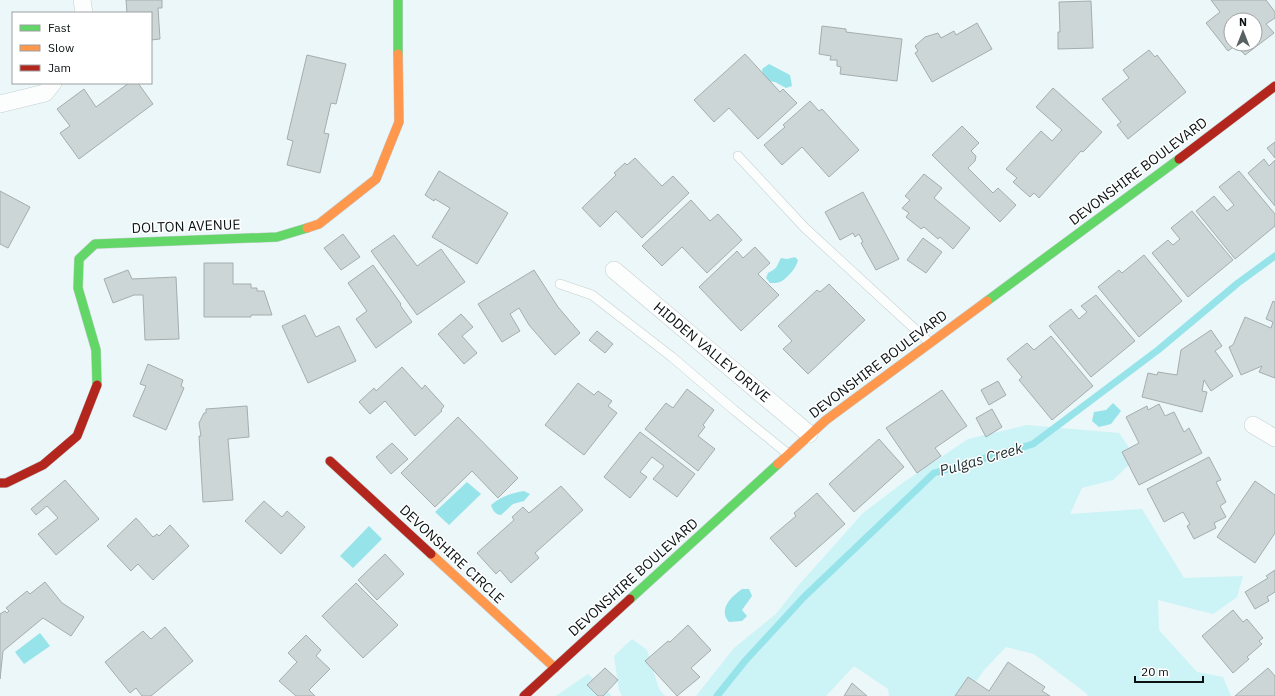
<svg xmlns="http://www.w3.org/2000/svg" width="1275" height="696" viewBox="0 0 1275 696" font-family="'IBM Plex Sans',sans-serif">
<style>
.green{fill:#ccf3f6}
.water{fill:#96e4ea}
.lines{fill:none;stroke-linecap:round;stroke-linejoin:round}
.stream{stroke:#96e4ea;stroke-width:7}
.building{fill:#cdd6d7;stroke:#a5adae;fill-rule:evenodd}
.lane-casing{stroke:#c6cfd0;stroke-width:10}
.street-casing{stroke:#c6cfd0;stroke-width:18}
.fast-casing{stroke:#c6cfd0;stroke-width:10}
.slow-casing{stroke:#c6cfd0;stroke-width:10}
.jam-casing{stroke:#c6cfd0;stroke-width:10}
.lane{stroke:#fcfefe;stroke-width:9}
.street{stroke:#fcfefe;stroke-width:17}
.fast{stroke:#63d668;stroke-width:9}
.slow{stroke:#ff974d;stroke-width:9}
.jam{stroke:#b3261e;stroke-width:9}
.labels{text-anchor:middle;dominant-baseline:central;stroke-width:3;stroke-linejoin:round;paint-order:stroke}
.street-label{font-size:14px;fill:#0b1213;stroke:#fff}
.water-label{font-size:15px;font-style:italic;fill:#1a2d2f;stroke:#fff}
</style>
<rect width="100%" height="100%" fill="#ebf7f8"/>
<g class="green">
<path d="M1027 425 1119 433 1136 458 1113 480 1082 488 1070 514 1142 509 1184 578 1243 576 1237 597 1213 614 1158 600 1159 630 1197 672 1223 677 1231 696H1088L1086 693 1034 654 1006 647 984 670 966 696H889L888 689 854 666 826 696H696L734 648 776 614 798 586 863 513 904 482 968 439Z"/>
<path d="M632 639 647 650 659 689 665 696H622L619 690 614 656Z"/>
<path d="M588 674 612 696H556Z"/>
</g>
<g class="water">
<path d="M769 64 790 75 792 86 786 88 775 82 768 81 763 77 762 69Z"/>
<path d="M795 257 798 260C797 267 787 279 780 282 778 283 773 283 770 283L766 278 768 273C778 268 776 267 781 258L787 259Z"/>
<path d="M1113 403 1121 411 1111 424 1099 427 1092 421 1094 412 1106 410Z"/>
<path d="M467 482 481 494 449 525 435 512Z"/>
<path d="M524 491 530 494 524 501 513 504 501 515C495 514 493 511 491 505 501 497 511 493 524 491Z"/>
<path d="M369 526 382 539 353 568 340 556Z"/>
<path d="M742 589H749L752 596 742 610 747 616 742 621 729 622C718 609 731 597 742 589Z"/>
<path d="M40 633 50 646 24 664 15 652Z"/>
</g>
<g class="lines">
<path class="stream" d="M717 696 745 661 804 597 934 473 1033 444 1158 350 1238 283 1275 256"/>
</g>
<g class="building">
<path d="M126 0H162V8H158L160 39 151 40V13H127Z"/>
<path d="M1211 0H1266L1275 12V18L1266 24 1274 33 1245 55 1236 45 1228 51 1206 23 1220 12ZM1231 20H1255V44H1231Z"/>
<path d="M1091 1 1093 48 1058 49V32H1060L1059 2Z"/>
<path d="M977 23 992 49 932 82 915 53 918 51 915 46 925 37 938 33 941 38 954 31 956 35Z"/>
<path d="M822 26 846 29V32L902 39 897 81 840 74 841 67 837 66V60H830L831 56 819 54Z"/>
<path d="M1149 50 1155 57 1157 55 1186 92 1128 139 1117 125 1121 122 1102 99 1129 78 1123 70Z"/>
<path d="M745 54 780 92 783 89 797 103 758 139 729 108 714 122 694 100Z"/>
<path d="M307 55 346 64 336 104 331 103 324 133 329 134 320 173 287 165 293 141 287 139Z"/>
<path d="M129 83H138L153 104 79 159 60 133 70 126 57 109 84 89 96 107Z"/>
<path d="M1053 88 1102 132 1083 152 1081 151 1039 198 1034 193 1030 197 1013 182 1017 178 1006 169 1041 131 1052 141 1062 130 1036 107Z"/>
<path d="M810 101 819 111 822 109 859 150 829 177 802 147 782 165 764 145 785 127 783 125Z"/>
<path d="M962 126 979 143 971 151 976 156 975 161 968 168 993 193 998 188 1016 205 1000 222 932 155Z"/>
<path d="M1275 142V158L1267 148Z"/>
<path d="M635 158 662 186 673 176 689 193 642 238 616 211 600 227 582 208 616 175 614 173 625 163 627 165Z"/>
<path d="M1264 159 1269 166 1275 160V206L1248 173Z"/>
<path d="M439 171 508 213 477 264 432 237 450 208 435 199 434 201 425 195Z"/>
<path d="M1239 171 1275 214V226L1235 259 1196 211 1214 196 1227 211 1234 205 1219 187Z"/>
<path d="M924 174 942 188 934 198 970 228 953 249 940 237 938 239 924 227 921 229 906 217 909 213 902 208 910 200 905 196Z"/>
<path d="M0 191 30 207 8 248 0 244Z"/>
<path d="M863 192 899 259 876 270 861 243 863 242 859 234 855 237 853 233 840 240 825 212Z"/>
<path d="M691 200 710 221 718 214 742 240 707 273 682 247 662 266 642 246Z"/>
<path d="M1192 211 1233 260 1188 297 1152 253 1168 240 1173 245 1180 239 1171 228Z"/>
<path d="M343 234 360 257 341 270 324 248Z"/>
<path d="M394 235 417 266 441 249 465 282 417 315 371 251Z"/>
<path d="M923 238 942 252 926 273 907 260Z"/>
<path d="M755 247 770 263 758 274 779 295 741 331 699 287 737 251 743 258Z"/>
<path d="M1144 255 1182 301 1139 337 1098 287 1119 270 1122 273Z"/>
<path d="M204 263H233V284H251V288H257V291H264L272 315H251V317H204Z"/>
<path d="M373 265 401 304 400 305 412 322 376 348 356 319 367 311 348 283Z"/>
<path d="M128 270 132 279 176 277 179 339 145 340 143 295H134L113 303 104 279Z"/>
<path d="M534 270 558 307 580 333 555 355 529 325 519 308 510 314 520 331 502 342 478 304Z"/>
<path d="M829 284 865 320 808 374 783 349 792 341 778 326 817 290 820 292Z"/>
<path d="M1096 295 1135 341 1091 377 1049 326 1071 309 1079 319 1087 312 1081 306Z"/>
<path d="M1273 301 1275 302V378L1259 372 1262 366 1241 375 1229 347 1233 345 1245 317 1271 328 1273 322 1266 319Z"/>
<path d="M461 314 473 327 462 336 477 353 464 364 438 334Z"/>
<path d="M305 315 316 337 339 326 356 361 308 383 282 326Z"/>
<path d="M1211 330 1222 346 1215 351 1233 376 1211 391 1204 380 1202 391 1207 392 1202 412 1142 397 1148 373 1157 375 1158 372 1177 375 1181 350Z"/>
<path d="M597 331 613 344 605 353 589 340Z"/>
<path d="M1051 336 1093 386 1052 420 1019 380 1022 377 1007 359 1027 343 1034 350Z"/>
<path d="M148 364 183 380 181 386 184 388 166 430 133 416 146 386 140 384Z"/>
<path d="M402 367 422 389 425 385 444 406 441 410 442 411 415 436 385 401 370 414 359 402 374 388 376 391Z"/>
<path d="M998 381 1006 395 989 405 981 390Z"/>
<path d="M578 383 594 395 598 391 612 401 608 406 617 413 584 455 545 425Z"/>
<path d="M687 389 714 410 703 425 705 427 698 436 715 449 698 471 645 429 666 403 673 408Z"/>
<path d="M942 390 967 426 935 448 941 456 917 473 886 428Z"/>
<path d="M1159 404 1165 416 1174 412 1184 432 1189 428 1202 453 1139 485 1122 452 1139 443 1126 417 1147 406 1148 410Z"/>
<path d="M247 406 249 437 228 439 233 500 203 502 199 436H201L199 423 204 413H206V409Z"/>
<path d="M992 409 1002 427 986 437 976 418Z"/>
<path d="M458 417 518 478 498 498 472 471 435 507 401 473Z"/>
<path d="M640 432 695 474 677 497 653 479 664 466 652 457 640 472 647 477 630 498 604 477Z"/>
<path d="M879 439 904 467 854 512 829 484Z"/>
<path d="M392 443 408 459 391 474 376 457Z"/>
<path d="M1209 457 1221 480 1216 482 1226 502 1220 506 1226 517 1214 523 1216 528 1194 539 1187 526 1190 524 1183 512 1164 522 1147 489Z"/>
<path d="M65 480 99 519 56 555 38 534 58 518 47 506 36 515 31 509Z"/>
<path d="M1255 481 1275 495V533L1255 563 1217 537Z"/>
<path d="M561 486 583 510 535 553 539 558 511 583 500 570 496 574 477 553 514 520 512 517 523 507 529 513Z"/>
<path d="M817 493 845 524 796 567 770 538 796 516 794 513Z"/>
<path d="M264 501 282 517 287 511 305 527 281 554 245 521Z"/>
<path d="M136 518 153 537 157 534 159 536 170 525 189 546 153 580 138 564 131 571 107 546Z"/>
<path d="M385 554 404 574 377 600 358 580Z"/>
<path d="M1275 570V592L1267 597 1269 601 1255 609 1245 592 1268 578 1266 576Z"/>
<path d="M45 582 62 603 84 617 71 636 43 618 3 651 0 679V614L5 611 7 613 9 611 6 608 27 591 30 594Z"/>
<path d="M356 583 398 625 363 658 322 616Z"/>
<path d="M1233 610 1243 622 1247 619 1263 638 1259 641 1262 644 1247 657 1249 659 1233 673 1202 636Z"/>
<path d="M688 625 711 650 691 668 700 677 677 696 645 661 668 641 670 642Z"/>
<path d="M165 627 193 661 151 696H142L136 688 130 693 105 662 143 631 151 639Z"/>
<path d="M306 635 321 650 316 656 330 669 309 690 315 696H296L279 681 297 662 288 653Z"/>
<path d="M1008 662 1045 687 1042 691 1050 696H955L968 677 989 691Z"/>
<path d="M605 668 618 680 603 696H598L587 685Z"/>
<path d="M1268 668 1275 676V696H1235Z"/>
<path d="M852 683 867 696H844Z"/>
</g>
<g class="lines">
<defs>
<g id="lane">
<path d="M738 156 805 228 930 343"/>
<path d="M560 284 592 295 672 357 734 410 788 454"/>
</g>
<g id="street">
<path d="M82 0 84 13"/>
<path d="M0 104 45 93 53 83"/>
<path d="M614 270 809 434"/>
<path d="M1253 425 1275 438"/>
</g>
<g id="fast">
<path d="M398 0V54"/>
<path d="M987 301 1179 159"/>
<path d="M97 385 96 350 78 288 79 259 95 244 277 237 307 228"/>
<path d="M630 599 778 464"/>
</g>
<g id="slow">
<path d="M307 228 319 224 376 179 399 122 398 54"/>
<path d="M778 464 826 420 987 301"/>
<path d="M431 554 555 668"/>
</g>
<g id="jam">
<path d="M1179 159 1275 86"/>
<path d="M330 461 431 554"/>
<path d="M0 483H6L43 465 77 436 97 385"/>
<path d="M524 696 630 599"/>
</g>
</defs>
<use href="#lane" class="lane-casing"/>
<use href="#street" class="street-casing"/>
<use href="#fast" class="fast-casing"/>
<use href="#slow" class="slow-casing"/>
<use href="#jam" class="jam-casing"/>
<use href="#lane" class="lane"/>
<use href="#street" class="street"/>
<use href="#fast" class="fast"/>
<use href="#slow" class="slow"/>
<use href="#jam" class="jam"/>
</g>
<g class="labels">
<g class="street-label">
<text transform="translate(1138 171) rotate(-37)">DEVONSHIRE BOULEVARD</text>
<text transform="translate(186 226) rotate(-2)">DOLTON AVENUE</text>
<text transform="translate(712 352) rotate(40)">HIDDEN VALLEY DRIVE</text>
<text transform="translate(878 364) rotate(-37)">DEVONSHIRE BOULEVARD</text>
<text transform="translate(452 554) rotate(43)">DEVONSHIRE CIRCLE</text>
<text transform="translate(633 577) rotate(-42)">DEVONSHIRE BOULEVARD</text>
</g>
<g class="water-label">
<text transform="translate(981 459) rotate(-16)">Pulgas Creek</text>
</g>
</g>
<rect x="12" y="12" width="140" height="72" fill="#ffffff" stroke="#9da0a1"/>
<rect x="20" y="25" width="20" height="6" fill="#63d668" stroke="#9da0a1"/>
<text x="48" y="32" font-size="12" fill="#0b1213">Fast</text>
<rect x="20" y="45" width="20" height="6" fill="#ff974d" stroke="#9da0a1"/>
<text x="48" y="52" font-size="12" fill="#0b1213">Slow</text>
<rect x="20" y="65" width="20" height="6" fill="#b3261e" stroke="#9da0a1"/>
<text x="48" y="72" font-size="12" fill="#0b1213">Jam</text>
<g transform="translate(1243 32)"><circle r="19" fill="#ffffff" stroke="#9da0a1"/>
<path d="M0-3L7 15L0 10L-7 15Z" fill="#596263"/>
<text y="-6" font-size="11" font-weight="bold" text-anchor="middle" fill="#0b1213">N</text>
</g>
<path d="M1135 676v6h68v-6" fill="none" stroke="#0b1213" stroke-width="2"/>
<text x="1141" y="676" font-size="12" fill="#0b1213" stroke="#ffffff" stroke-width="3" paint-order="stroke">20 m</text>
</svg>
